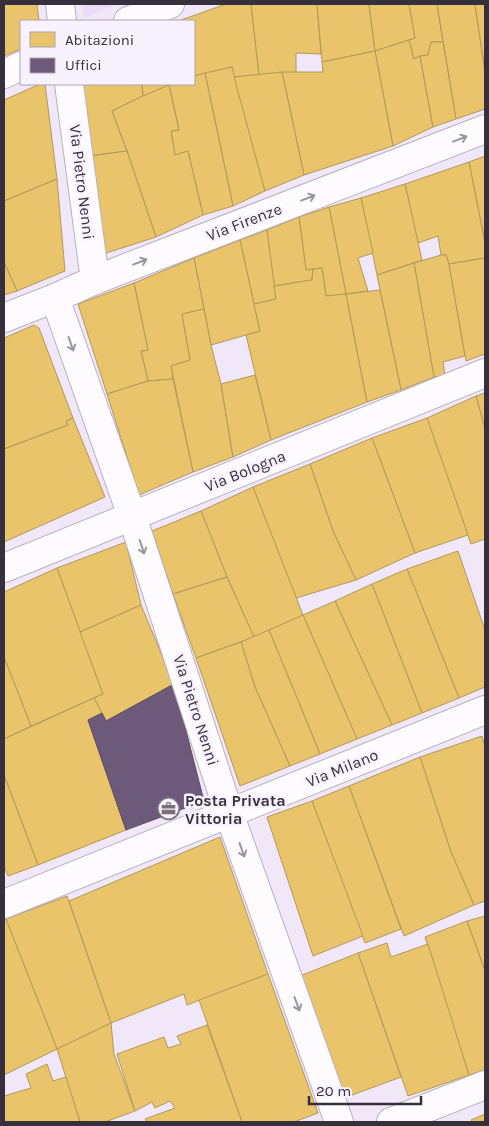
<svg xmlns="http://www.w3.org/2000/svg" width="489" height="1126" viewBox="0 0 489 1126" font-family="Karla,sans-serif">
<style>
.built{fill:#ecdcf9}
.homes{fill:#e9c46a;stroke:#b3985c}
.offices{fill:#6d597a;stroke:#5c4d67}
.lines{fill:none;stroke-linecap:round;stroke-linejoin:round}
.minor-casing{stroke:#b8b1be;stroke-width:30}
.minor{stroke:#fdfbfe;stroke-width:28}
.oneway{stroke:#9a969d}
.labels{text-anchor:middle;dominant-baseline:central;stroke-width:5;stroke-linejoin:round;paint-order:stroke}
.street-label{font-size:16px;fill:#36303c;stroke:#f8f1fe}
.poi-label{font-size:16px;font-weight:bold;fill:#36303c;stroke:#f8f1fe;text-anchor:start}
</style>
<rect width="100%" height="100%" fill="#f0e7f8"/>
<path class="built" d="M82 4H118L83 19Z"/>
<g class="homes">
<path d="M4 4H37L39 21H21V49L4 56Z"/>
<path d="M226 4H251L259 75 234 77 232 67 194 76V21H181V20Z"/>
<path d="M251 4H317L321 54 296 53V73L259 75Z"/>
<path d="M317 4H369L375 51 322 62Z"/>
<path d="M369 4H409L415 38 375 51Z"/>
<path d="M409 4H437L443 42H431L428 55 420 56 414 59 409 40 415 38Z"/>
<path d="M437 4H475L485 72V109L456 119Z"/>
<path d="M475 4H485V72Z"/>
<path d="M409 40 414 59 420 56 433 127 393 146 375 51Z"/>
<path d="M431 42H443L456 119 433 127 420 56 428 55Z"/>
<path d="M375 51 393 146 304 175 282 72H323L322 62Z"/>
<path d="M232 67 265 191 233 206 205 73Z"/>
<path d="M282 72 304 175 265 191 234 77Z"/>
<path d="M205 73 233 206 203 215 188 151 175 155 171 131 179 130 169 85 173 84H194V76Z"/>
<path d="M40 84H45L57 179 4 201V100Z"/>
<path d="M78 84H142L143 96 112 111 127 151 89 156Z"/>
<path d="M142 84H173L143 96Z"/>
<path d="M169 85 179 130 171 131 175 155 188 151 203 215 156 237 127 151 112 111 143 96Z"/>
<path d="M127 151 156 237 100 255 89 156Z"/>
<path d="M485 156V243L469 162Z"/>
<path d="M469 162 485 243V258L449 264 446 255H441L438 236 418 243 405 184Z"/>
<path d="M57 179 65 271 17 291 4 262V201Z"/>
<path d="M405 184 422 260 377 275 361 198Z"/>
<path d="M361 198 373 253 358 258 368 291 346 294 329 207Z"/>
<path d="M329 207 346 294 326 296 322 268 306 270 299 217Z"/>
<path d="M299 217 306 270 313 269 312 280 274 286 267 230Z"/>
<path d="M267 230 276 299 254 304 240 240Z"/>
<path d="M240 240 260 331 211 345 194 258Z"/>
<path d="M441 255H446L449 264 465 356 443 362 445 376 434 377 414 263Z"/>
<path d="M194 258 204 309 182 314 190 360 171 366 173 379 148 381 141 351 148 350 134 283Z"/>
<path d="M485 258V354L466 361 449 264Z"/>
<path d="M4 262 17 291 4 295Z"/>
<path d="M414 263 434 377 401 390 377 275Z"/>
<path d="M322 268 326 296 346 294 367 402 271 440 246 335 260 331 254 304 276 299 274 286 312 280 313 269Z"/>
<path d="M134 283 148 350 141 351 148 381 107 394 78 304Z"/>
<path d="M380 290 401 390 367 402 346 294Z"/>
<path d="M204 309 211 345 221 384 233 457 193 472 171 366 190 360 182 314Z"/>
<path d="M34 325 39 328 73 418 66 421 68 425 4 449V338Z"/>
<path d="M255 375 271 440 233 457 221 384Z"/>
<path d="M173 379 193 472 139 495 107 394 148 381Z"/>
<path d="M485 393V429L476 396Z"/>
<path d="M476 396 485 429V539L471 544 427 418Z"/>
<path d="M73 418 105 497 4 542V449L68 425 66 421Z"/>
<path d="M427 418 468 535 415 553 372 438Z"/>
<path d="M372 438 415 553 356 580 333 531 310 464Z"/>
<path d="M310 464 333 531 356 580 296 598 253 487Z"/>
<path d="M253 487 303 615 254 637 227 577 201 511Z"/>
<path d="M201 511 227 577 173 594 152 531Z"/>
<path d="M126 542 141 605 80 632 57 568Z"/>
<path d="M458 551 485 630V687L459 698 407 569Z"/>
<path d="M57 568 103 694 31 726 4 657V592Z"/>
<path d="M407 569 459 698 422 713 372 584Z"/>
<path d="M227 577 254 637 196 658 173 594Z"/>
<path d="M372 584 422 713 392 725 335 601Z"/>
<path d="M335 601 392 725 357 739 303 615Z"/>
<path d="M141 605 174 684 106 721 94 698 103 694 80 632Z"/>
<path d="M303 615 357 739 320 754 269 630Z"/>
<path d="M269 630 320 754 290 766 255 687 241 642Z"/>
<path d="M241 642 255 687 290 766 240 786 196 658Z"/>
<path d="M4 657 31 726 4 739Z"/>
<path d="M94 698 102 713 88 720 126 830 38 865 4 775V739Z"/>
<path d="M482 736 485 747V901L474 905 451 852 420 757Z"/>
<path d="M420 757 451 852 474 905 404 936 349 786Z"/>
<path d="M4 775 38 865 8 876 4 866Z"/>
<path d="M349 786 401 929 365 943 312 801Z"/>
<path d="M312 801 363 936 313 956 267 817Z"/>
<path d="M220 837 268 974 187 1005 184 994 111 1023 69 901Z"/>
<path d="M67 896 111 1023 57 1049 6 919Z"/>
<path d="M485 916V971L467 921Z"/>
<path d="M6 919 57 1049 4 1075V920Z"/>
<path d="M467 921 485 971V1070L469 1075 425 937Z"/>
<path d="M387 943 391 957 428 944 469 1075 408 1096 358 953Z"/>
<path d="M358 953 401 1077 344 1098 300 976Z"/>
<path d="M268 974 318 1113 294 1122H242L199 1000Z"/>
<path d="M111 1023 114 1054 135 1111 105 1122H80L57 1049Z"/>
<path d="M207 1025 242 1122H147L145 1119 175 1108 170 1101 155 1108 152 1102 135 1111 117 1054 164 1037 168 1048 181 1044 177 1036Z"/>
<path d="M47 1064 53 1081 66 1077 80 1122H4V1096L31 1088 26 1074Z"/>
<path d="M485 1114V1122H472L471 1120Z"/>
</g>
<path class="offices" d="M174 684 204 801 126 830 88 720 102 713 106 721Z"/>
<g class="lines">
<defs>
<g id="minor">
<path d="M60 4 62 21"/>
<path d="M128 21 170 4"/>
<path d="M4 74 21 66"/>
<path d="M69 84 95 280"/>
<path d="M55 298 132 516 229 813 339 1122"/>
<path d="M4 318 55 298 95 280 485 129"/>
<path d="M4 568 485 373"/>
<path d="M4 904 485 710"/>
<path d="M391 1122 485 1085"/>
</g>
</defs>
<use href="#minor" class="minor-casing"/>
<use href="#minor" class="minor"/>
</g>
<defs><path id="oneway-shaft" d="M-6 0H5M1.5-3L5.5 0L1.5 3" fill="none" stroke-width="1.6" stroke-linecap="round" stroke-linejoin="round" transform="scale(1.25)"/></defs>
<g class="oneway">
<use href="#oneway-shaft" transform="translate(460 139) rotate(-21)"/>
<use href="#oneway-shaft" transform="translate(308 198) rotate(-21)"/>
<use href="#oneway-shaft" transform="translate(140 262) rotate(-21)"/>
<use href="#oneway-shaft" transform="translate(71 344) rotate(71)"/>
<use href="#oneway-shaft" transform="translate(142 547) rotate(72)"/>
<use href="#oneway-shaft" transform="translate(242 850) rotate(70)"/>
<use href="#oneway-shaft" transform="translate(297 1004) rotate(70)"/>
</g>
<defs>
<symbol id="office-ring" viewBox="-11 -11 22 22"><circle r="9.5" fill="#f8f1fe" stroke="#77707e" stroke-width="1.5"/><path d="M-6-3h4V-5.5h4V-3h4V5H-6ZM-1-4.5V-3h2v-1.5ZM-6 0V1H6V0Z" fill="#77707e"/></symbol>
</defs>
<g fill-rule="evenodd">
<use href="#office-ring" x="156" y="796" width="25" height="25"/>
</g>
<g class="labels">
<g class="street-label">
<text transform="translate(82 182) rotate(83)">Via Pietro Nenni</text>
<text transform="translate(244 222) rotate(-21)">Via Firenze</text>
<text transform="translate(245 471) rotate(-22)">Via Bologna</text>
<text transform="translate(196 710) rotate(72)">Via Pietro Nenni</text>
<text transform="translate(342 768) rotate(-22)">Via Milano</text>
</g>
<g class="poi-label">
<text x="185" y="800">Posta Privata<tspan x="185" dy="18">Vittoria</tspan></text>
</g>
</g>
<rect width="489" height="1126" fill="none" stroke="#36303c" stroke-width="10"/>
<rect x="20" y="20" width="175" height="65" fill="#f8f1fe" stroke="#aaa4b0"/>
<rect x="30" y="32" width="25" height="15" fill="#e9c46a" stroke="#aaa4b0"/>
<text x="65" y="45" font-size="15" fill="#36303c">Abitazioni</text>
<rect x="30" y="58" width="25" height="15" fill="#6d597a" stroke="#aaa4b0"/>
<text x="65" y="70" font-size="15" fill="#36303c">Uffici</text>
<path d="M309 1096v8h112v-8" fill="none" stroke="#36303c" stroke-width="2.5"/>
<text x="316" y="1096" font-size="15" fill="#36303c" stroke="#f8f1fe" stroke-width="4" paint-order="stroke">20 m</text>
</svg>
